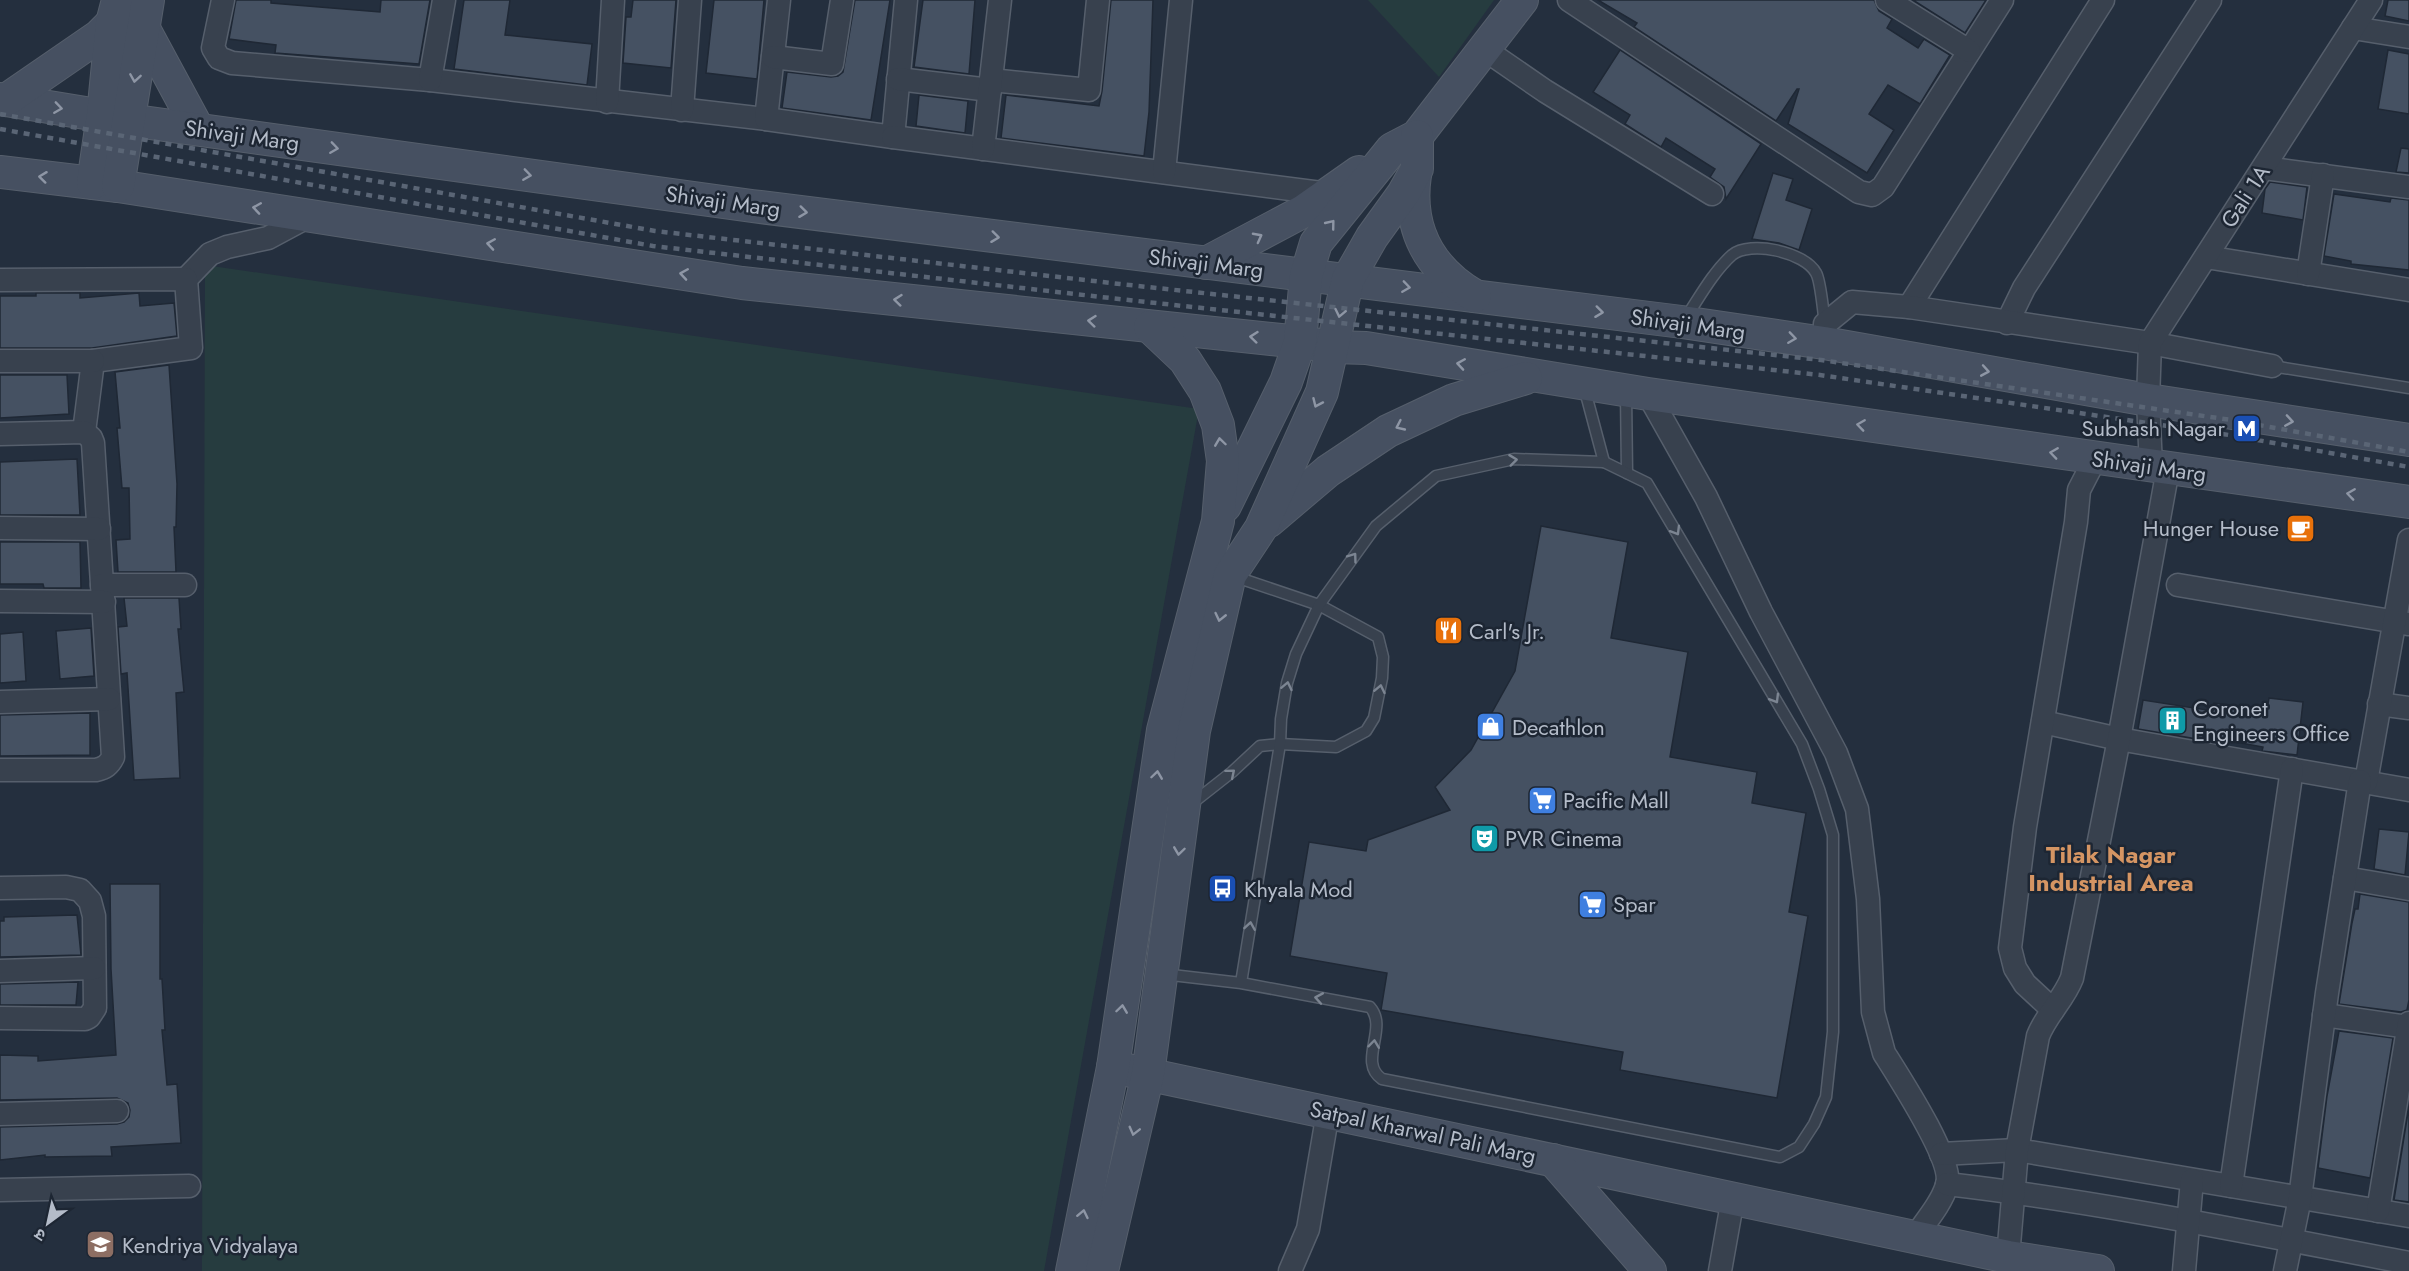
<svg xmlns="http://www.w3.org/2000/svg" width="2409" height="1271" viewBox="0 0 2409 1271" font-family="Jost,'Noto Sans Devanagari',sans-serif">
<style>
.green{fill:#263c3f}
.building{fill:#455162;stroke:#1f2835;stroke-width:1.5}
.lines{fill:none;stroke-linecap:round;stroke-linejoin:round}
.lane-casing{stroke:#565f6c;stroke-width:13}
.street-casing{stroke:#565f6c;stroke-width:25}
.secondary-casing{stroke:#565f6c;stroke-width:34}
.lane{stroke:#38414e;stroke-width:10}
.street{stroke:#38414e;stroke-width:22}
.secondary{stroke:#465061;stroke-width:32}
.rail{stroke:#5a6575;stroke-width:4.5;stroke-dasharray:6 6;stroke-linecap:butt}
.oneway{stroke:#8e96a5}
.oneway2{stroke:#7c8592}
.labels{text-anchor:middle;dominant-baseline:central;stroke-width:5;stroke-linejoin:round;paint-order:stroke}
.street-label{font-size:22px;fill:#b4bcc9;stroke:#1d2633}
.poi-label{font-size:22px;fill:#b4bcc9;stroke:#1d2633;text-anchor:start}
.neighbourhood-label{font-size:24px;font-weight:bold;fill:#d59563;stroke:#1d2633}
</style>
<rect width="100%" height="100%" fill="#242f3e"/>
<g class="green">
<path d="M1368 0H1494L1439 77Z"/>
<path d="M205 265 1199 409 1044 1271H202Z"/>
</g>
<g class="building">
<path d="M236 0H271V3L380 12 381 0H430L419 64 275 53 276 45 229 39Z"/>
<path d="M464 0H510L505 35 592 44 587 85 454 69Z"/>
<path d="M633 0H676L671 68 623 63 626 17H631Z"/>
<path d="M714 0H764L757 79 706 73Z"/>
<path d="M855 0H890L871 120 782 108 787 72 831 77 838 76 843 72Z"/>
<path d="M923 0H975L969 74 914 67Z"/>
<path d="M1111 0H1153L1149 112 1144 156 1001 138 1006 95 1099 106 1102 91Z"/>
<path d="M1598 0H1874L1879 11 1892 19 1887 28 1918 48 1924 39 1950 55 1920 104 1888 85 1869 114 1894 130 1867 173 1788 124 1799 89H1797L1776 121 1634 27 1637 23Z"/>
<path d="M1913 0H1986L1965 33Z"/>
<path d="M2388 0H2409V21L2385 16Z"/>
<path d="M1620 50 1761 144 1726 199 1724 187 1710 177 1715 169 1666 138 1661 147 1625 124 1630 115 1593 92Z"/>
<path d="M2388 50 2409 54V114L2378 109Z"/>
<path d="M919 95 968 101 965 133 916 126Z"/>
<path d="M2401 148 2409 149V173L2396 172Z"/>
<path d="M1773 173 1793 179 1786 200 1812 209 1799 250 1779 243 1752 239Z"/>
<path d="M2270 182 2307 187 2303 220 2262 213 2265 189Z"/>
<path d="M2334 194 2390 202 2391 198 2409 200V270L2351 264V261L2324 256Z"/>
<path d="M36 293H80V298L139 293 140 306 174 303 177 336 92 348H0V296H36Z"/>
<path d="M169 365 177 484 176 527H174L176 572H118L116 540 130 539 129 488H122L117 428H120L115 372Z"/>
<path d="M0 375H67L69 414 0 418Z"/>
<path d="M77 459 80 515H0V462Z"/>
<path d="M1541 526 1628 542 1611 638 1688 652 1670 757 1757 772 1752 803 1806 813 1789 912 1808 916 1777 1098 1620 1070 1623 1052 1381 1010 1387 973 1290 956 1309 842 1366 851 1368 840 1450 810 1435 787 1471 750 1515 671Z"/>
<path d="M0 542H80L81 588H44L43 584H0Z"/>
<path d="M124 598H179L181 629H178L184 692 176 693 180 778 134 780 127 673 121 674 118 627 127 626Z"/>
<path d="M91 628 94 676 60 679 56 631Z"/>
<path d="M23 632 26 681 0 683V634Z"/>
<path d="M2269 698 2303 702 2297 755 2262 751 2263 747 2203 736V740L2138 729 2143 700 2213 711 2214 703 2267 710Z"/>
<path d="M90 713V755L0 756V715Z"/>
<path d="M2379 829 2409 832 2405 875 2374 869Z"/>
<path d="M110 884H160V979H162L165 1030H162L167 1085 177 1084 181 1143 111 1147 112 1156 45 1157V1155L0 1160V1127L117 1124 124 1122 129 1117 130 1110 128 1103 117 1098 0 1100V1055L38 1056V1061L116 1055 111 969Z"/>
<path d="M2360 894 2409 902V1000L2407 1010 2401 1012 2339 1004 2352 923 2355 909H2358Z"/>
<path d="M77 915 81 955 0 957V921H4V917Z"/>
<path d="M78 982 76 1005H0V984Z"/>
<path d="M2339 1031 2393 1038 2370 1178 2318 1168 2327 1096Z"/>
<path d="M2409 1106V1202L2394 1200Z"/>
</g>
<g class="lines">
<defs>
<g id="lane">
<path d="M1685 319C1699 298 1713 272 1732 255 1750 240 1805 252 1816 273 1821 281 1823 313 1825 323"/>
<path d="M2272 366 2409 388"/>
<path d="M1584 387 1604 462"/>
<path d="M1626 393 1627 473"/>
<path d="M1190 805 1232 772 1260 746 1280 744 1336 747 1366 731 1374 718 1382 678 1383 657 1378 637 1319 605 1233 576"/>
<path d="M1163 974 1241 983 1370 1007C1389 1028 1357 1062 1382 1079L1780 1157 1799 1147 1814 1124 1826 1097 1833 1032V835L1819 789 1802 744 1647 483 1604 462 1514 459 1436 476 1376 526 1319 605 1296 654 1287 683 1281 719 1280 744 1241 983"/>
</g>
<g id="street">
<path d="M223 0 213 48 219 58 232 63 430 80 766 119"/>
<path d="M779 0 766 119 893 137 906 0"/>
<path d="M1569 0 1859 192 1872 195 1883 187 2002 0"/>
<path d="M1887 0 1969 51"/>
<path d="M2353 28 2409 37"/>
<path d="M1484 49 1545 91 1712 194"/>
<path d="M773 57 832 64 842 0"/>
<path d="M898 79 990 90"/>
<path d="M430 80 444 0"/>
<path d="M991 80 1089 90 1098 0"/>
<path d="M607 102 613 0"/>
<path d="M682 110 690 0"/>
<path d="M893 137 1329 194"/>
<path d="M983 149 1000 0"/>
<path d="M2264 168 2409 187"/>
<path d="M1164 172 1181 0"/>
<path d="M2206 257 2409 290"/>
<path d="M2308 274 2323 175"/>
<path d="M186 279 210 254 227 247 268 238 309 216"/>
<path d="M0 280 186 279 191 348 93 361 84 432"/>
<path d="M1909 307 2103 0"/>
<path d="M2007 323 2024 288 2210 0"/>
<path d="M1824 343 1825 324 1852 302 1909 307 2150 343 2272 366"/>
<path d="M0 361H93"/>
<path d="M1648 394 1706 497 1761 612 1836 753 1857 809 1868 899 1873 1012 1884 1053C1899 1077 1954 1161 1947 1185 1941 1204 1926 1221 1915 1237"/>
<path d="M0 434 84 432 91 438 93 443 113 757C109 765 105 768 96 770H0"/>
<path d="M2151 467 2148 400 2150 343 2371 0"/>
<path d="M0 528 99 529"/>
<path d="M102 585H185"/>
<path d="M2178 585 2408 624"/>
<path d="M0 601 104 602"/>
<path d="M0 702 109 699"/>
<path d="M2379 704 2409 708"/>
<path d="M2043 722 2119 739 2409 790"/>
<path d="M2366 782 2409 540"/>
<path d="M2345 878 2409 889"/>
<path d="M0 888 66 887 80 890 90 901 94 916 95 1008 89 1017 85 1019 0 1018"/>
<path d="M0 971 94 968"/>
<path d="M2053 1010 2025 984 2015 968 2010 948 2025 827 2076 522 2079 490 2095 459"/>
<path d="M2324 1015 2409 1027"/>
<path d="M0 1114 117 1111"/>
<path d="M1941 1154 2017 1150 2409 1216"/>
<path d="M1947 1184C2103 1202 2256 1234 2409 1263"/>
<path d="M2231 1186 2292 769"/>
<path d="M0 1190 189 1186"/>
<path d="M2378 1211 2409 1023"/>
<path d="M2008 1257 2017 1150 2038 1036C2046 1015 2064 999 2072 978L2119 739 2168 469"/>
<path d="M1290 1271 1308 1229 1328 1112"/>
<path d="M1720 1271 1733 1198"/>
<path d="M2184 1271 2192 1180"/>
<path d="M2285 1271 2300 1198 2327 993 2360 781"/>
</g>
<g id="secondary">
<path d="M143 27 198 129"/>
<path d="M0 99 128 120 752 206 1682 322 1824 343 2148 400 2409 440"/>
<path d="M6 100 99 36 112 23"/>
<path d="M0 172 118 186 742 283 1300 342 1333 347 1366 348 1648 394 2409 502"/>
<path d="M1415 175C1407 229 1429 269 1475 296"/>
<path d="M93 183 103 115 112 23 118 0"/>
<path d="M118 186 148 0"/>
<path d="M1206 263 1302 212 1359 172"/>
<path d="M1225 506 1286 382 1300 342 1306 276 1316 243 1392 149 1417 136 1522 0"/>
<path d="M1269 521 1328 471 1388 431 1454 400 1526 378"/>
<path d="M1113 1067 2008 1257 2098 1271"/>
<path d="M1553 1160 1650 1271"/>
<path d="M1072 1271 1113 1067 1163 730 1218 521 1223 461 1218 425 1205 391 1185 360 1150 327"/>
<path d="M1102 1271 1148 1074 1194 731 1230 575 1261 528 1322 392 1348 279 1372 237 1403 194 1417 169V136"/>
</g>
</defs>
<use href="#lane" class="lane-casing"/>
<use href="#street" class="street-casing"/>
<use href="#secondary" class="secondary-casing"/>
<use href="#lane" class="lane"/>
<use href="#street" class="street"/>
<use href="#secondary" class="secondary"/>
<g class="rail">
<path d="M0 114 655 231 1120 284 1821 360 2231 420 2409 452"/>
<path d="M0 129 653 246 1119 299 1820 375 2229 435 2409 467"/>
</g>
</g>
<defs><path id="oneway-chevron" d="M-2-3.5L2.5 0L-2 3.5" fill="none" stroke-width="1.6" stroke-linecap="round" stroke-linejoin="round" transform="scale(1.5)"/></defs>
<g class="oneway">
<use href="#oneway-chevron" transform="translate(135 78) rotate(99)"/>
<use href="#oneway-chevron" transform="translate(58 108) rotate(8)"/>
<use href="#oneway-chevron" transform="translate(334 148) rotate(8)"/>
<use href="#oneway-chevron" transform="translate(527 175) rotate(8)"/>
<use href="#oneway-chevron" transform="translate(43 177) rotate(-173)"/>
<use href="#oneway-chevron" transform="translate(257 208) rotate(-171)"/>
<use href="#oneway-chevron" transform="translate(803 212) rotate(7)"/>
<use href="#oneway-chevron" transform="translate(1331 224) rotate(-51)"/>
<use href="#oneway-chevron" transform="translate(995 237) rotate(7)"/>
<use href="#oneway-chevron" transform="translate(1258 237) rotate(-28)"/>
<use href="#oneway-chevron" transform="translate(491 244) rotate(-171)"/>
<use href="#oneway-chevron" transform="translate(684 274) rotate(-171)"/>
<use href="#oneway-chevron" transform="translate(1406 287) rotate(8)"/>
<use href="#oneway-chevron" transform="translate(898 300) rotate(-174)"/>
<use href="#oneway-chevron" transform="translate(1599 312) rotate(7)"/>
<use href="#oneway-chevron" transform="translate(1340 313) rotate(102)"/>
<use href="#oneway-chevron" transform="translate(1092 321) rotate(-174)"/>
<use href="#oneway-chevron" transform="translate(1254 337) rotate(-174)"/>
<use href="#oneway-chevron" transform="translate(1792 338) rotate(8)"/>
<use href="#oneway-chevron" transform="translate(1461 364) rotate(-171)"/>
<use href="#oneway-chevron" transform="translate(1985 371) rotate(10)"/>
<use href="#oneway-chevron" transform="translate(1317 403) rotate(114)"/>
<use href="#oneway-chevron" transform="translate(2289 421) rotate(9)"/>
<use href="#oneway-chevron" transform="translate(1861 425) rotate(-172)"/>
<use href="#oneway-chevron" transform="translate(1400 426) rotate(155)"/>
<use href="#oneway-chevron" transform="translate(1220 442) rotate(-98)"/>
<use href="#oneway-chevron" transform="translate(2054 453) rotate(-172)"/>
<use href="#oneway-chevron" transform="translate(2351 494) rotate(-172)"/>
<use href="#oneway-chevron" transform="translate(1220 617) rotate(103)"/>
<use href="#oneway-chevron" transform="translate(1157 775) rotate(-82)"/>
<use href="#oneway-chevron" transform="translate(1179 851) rotate(98)"/>
<use href="#oneway-chevron" transform="translate(1122 1009) rotate(-82)"/>
<use href="#oneway-chevron" transform="translate(1134 1131) rotate(104)"/>
<use href="#oneway-chevron" transform="translate(1083 1214) rotate(-78)"/>
</g>
<g class="oneway2">
<use href="#oneway-chevron" transform="translate(1513 460) rotate(-7)"/>
<use href="#oneway-chevron" transform="translate(1676 531) rotate(59)"/>
<use href="#oneway-chevron" transform="translate(1353 557) rotate(-54)"/>
<use href="#oneway-chevron" transform="translate(1287 686) rotate(-78)"/>
<use href="#oneway-chevron" transform="translate(1380 689) rotate(-78)"/>
<use href="#oneway-chevron" transform="translate(1775 699) rotate(59)"/>
<use href="#oneway-chevron" transform="translate(1231 773) rotate(-40)"/>
<use href="#oneway-chevron" transform="translate(1250 926) rotate(-81)"/>
<use href="#oneway-chevron" transform="translate(1319 998) rotate(-170)"/>
<use href="#oneway-chevron" transform="translate(1374 1044) rotate(-83)"/>
</g>
<defs>
<symbol id="metro-square" viewBox="-11 -11 22 22"><rect x="-9" y="-9" width="18" height="18" rx="4" fill="#1a4fb4" stroke="#1d2633"/><path d="M-5.5 5V-5H-3L0 0L3-5H5.5V5H3V-.5L0 4L-3-.5V5Z" fill="#fff"/></symbol>
<symbol id="cafe-square" viewBox="-11 -11 22 22"><rect x="-9" y="-9" width="18" height="18" rx="4" fill="#e8710a" stroke="#1d2633"/><path d="M-5.5-4.5H6V0H3Q3 3.5 0 3.5H-2.5Q-5.5 3.5-5.5 0ZM3-3.2v2h1.7v-2ZM-6 4.5H4V6H-6Z" fill="#fff"/></symbol>
<symbol id="restaurant-square" viewBox="-11 -11 22 22"><rect x="-9" y="-9" width="18" height="18" rx="4" fill="#e8710a" stroke="#1d2633"/><path d="M-5-6h1v4h1v-4h1v4h1v-4h1v5L-1.5 .5V6h-2V.5L-5-1ZM5-6V6H3V1.5H1.5Q1.5-4 5-6Z" fill="#fff"/></symbol>
<symbol id="building-square" viewBox="-11 -11 22 22"><rect x="-9" y="-9" width="18" height="18" rx="4" fill="#0f9aa8" stroke="#1d2633"/><path d="M-4-6H4V6H1V3H-1V6H-4ZM-2.5-4.3h1.7v1.8h-1.7ZM.8-4.3h1.7v1.8H.8ZM-2.5-1h1.7V.8h-1.7ZM.8-1h1.7V.8H.8Z" fill="#fff"/></symbol>
<symbol id="shop-square" viewBox="-11 -11 22 22"><rect x="-9" y="-9" width="18" height="18" rx="4" fill="#3f7fe0" stroke="#1d2633"/><path d="M-5-2.5h2.3a2.7 3.5 0 0 1 5.4 0H5L5.5 6h-11ZM-1.5-2.5h3a1.5 2.3 0 0 0-3 0Z" fill="#fff"/></symbol>
<symbol id="supermarket-square" viewBox="-11 -11 22 22"><rect x="-9" y="-9" width="18" height="18" rx="4" fill="#3f7fe0" stroke="#1d2633"/><path d="M-6-5.5h2.5l.6 2H6L4.5 2H-2.5L-4.4-4H-6ZM-1.5 3.2a1.3 1.3 0 1 0 .1 0ZM3 3.2a1.3 1.3 0 1 0 .1 0Z" fill="#fff"/></symbol>
<symbol id="theatre-square" viewBox="-11 -11 22 22"><rect x="-9" y="-9" width="18" height="18" rx="4" fill="#0f9aa8" stroke="#1d2633"/><path d="M-5-5.5Q0-4 5-5.5V0Q5 5 0 6Q-5 5-5 0ZM-3.3-2.5H-1v1.5H-3.3ZM1-2.5H3.3v1.5H1ZM-2.8 1Q0 5.5 2.8 1Z" fill="#fff"/></symbol>
<symbol id="bus-square" viewBox="-11 -11 22 22"><rect x="-9" y="-9" width="18" height="18" rx="4" fill="#1a4fb4" stroke="#1d2633"/><path d="M-5-6H5V4H4V6H2V4H-2V6H-4V4H-5ZM-3.5-4V0h7V-4ZM-3.5 1.2v1.5H-2V1.2ZM2 1.2v1.5H3.5V1.2Z" fill="#fff"/></symbol>
<symbol id="school-square" viewBox="-11 -11 22 22"><rect x="-9" y="-9" width="18" height="18" rx="4" fill="#8d6e63" stroke="#1d2633"/><path d="M0-5L7-2L0 1L-7-2ZM-4 1L0 2.5L4 1V4Q0 6-4 4Z" fill="#fff"/></symbol>
</defs>
<g fill-rule="evenodd">
<use href="#metro-square" x="2230" y="412" width="33" height="33"/>
<use href="#cafe-square" x="2284" y="512" width="33" height="33"/>
<use href="#restaurant-square" x="1432" y="614" width="33" height="33"/>
<use href="#building-square" x="2156" y="704" width="33" height="33"/>
<use href="#shop-square" x="1474" y="710" width="33" height="33"/>
<use href="#supermarket-square" x="1526" y="784" width="33" height="33"/>
<use href="#theatre-square" x="1468" y="822" width="33" height="33"/>
<use href="#bus-square" x="1206" y="872" width="33" height="33"/>
<use href="#supermarket-square" x="1576" y="888" width="33" height="33"/>
<use href="#school-square" x="84" y="1228" width="33" height="33"/>
</g>
<g class="labels">
<g class="street-label">
<text transform="translate(242 135) rotate(8)">Shivaji Marg</text>
<text transform="translate(2245 196) rotate(-57)">Gali 1A</text>
<text transform="translate(723 201) rotate(8)">Shivaji Marg</text>
<text transform="translate(1206 263) rotate(7)">Shivaji Marg</text>
<text transform="translate(1688 324) rotate(8)">Shivaji Marg</text>
<text transform="translate(2149 466) rotate(8)">Shivaji Marg</text>
<text transform="translate(1423 1132) rotate(12)">Satpal Kharwal Pali Marg</text>
</g>
<g class="poi-label">
<text x="2225" y="428" text-anchor="end">Subhash Nagar</text>
<text x="2279" y="528" text-anchor="end">Hunger House</text>
<text x="1469" y="631">Carl's Jr.</text>
<text x="2193" y="708">Coronet<tspan x="2193" dy="25">Engineers Office</tspan></text>
<text x="1512" y="727">Decathlon</text>
<text x="1563" y="800">Pacific Mall</text>
<text x="1505" y="838">PVR Cinema</text>
<text x="1244" y="889">Khyala Mod</text>
<text x="1613" y="904">Spar</text>
<text x="122" y="1245">Kendriya Vidyalaya</text>
</g>
<g class="neighbourhood-label">
<text x="2111" y="854">Tilak Nagar<tspan x="2111" dy="28">Industrial Area</tspan></text>
</g>
</g>
<g transform="translate(48 1223) rotate(213)" stroke="#1d2633" stroke-width="4.5" paint-order="stroke">
<path d="M0-4.5L10 22L0 15L-10 22Z" fill="#b4bcc9"/>
<text y="-9" font-size="16" font-weight="bold" text-anchor="middle" fill="#b4bcc9">उ</text>
</g>
</svg>
